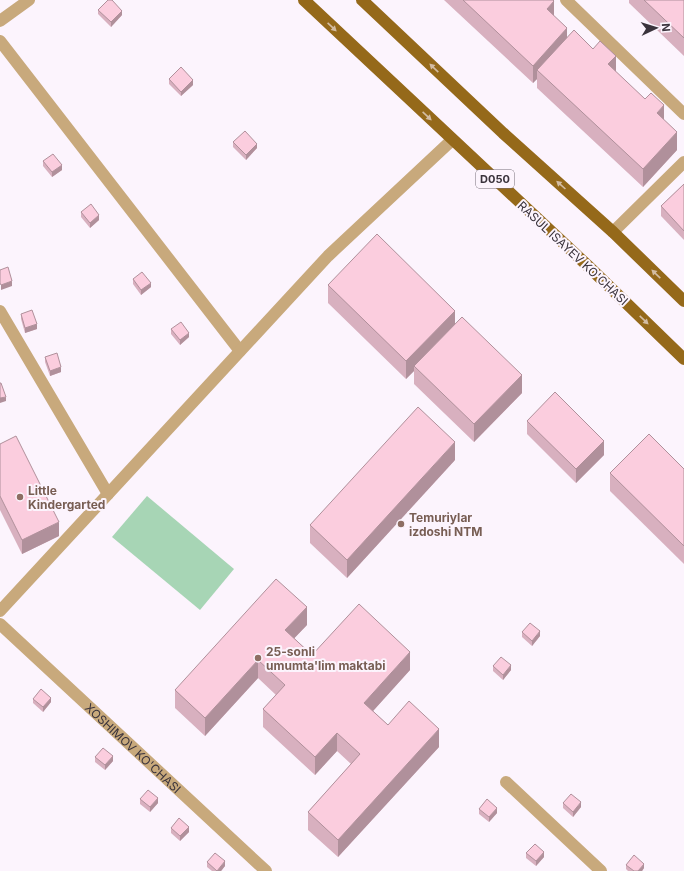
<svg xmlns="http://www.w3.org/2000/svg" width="684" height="871" viewBox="0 0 684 871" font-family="Inter,sans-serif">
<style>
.green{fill:#a7d5b5}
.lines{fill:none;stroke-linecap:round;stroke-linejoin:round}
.minor{stroke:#c8a97c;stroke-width:12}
.major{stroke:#95691a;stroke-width:12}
.wall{fill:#d8b0bf}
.shaded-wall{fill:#b0909b}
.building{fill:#fbcdde;stroke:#b0909b}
.oneway{fill:#d3bca2}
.education-dot{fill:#8d6e63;stroke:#fcf4fd;stroke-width:1.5}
.labels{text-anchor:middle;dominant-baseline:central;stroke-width:4;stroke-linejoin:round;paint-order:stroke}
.shield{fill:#fcf4fd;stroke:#746d76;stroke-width:1}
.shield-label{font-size:11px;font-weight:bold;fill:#3a333c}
.street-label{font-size:12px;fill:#3a333c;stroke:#fcf4fd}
.education-label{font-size:12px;font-weight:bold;fill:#785e54;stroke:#fcf4fd;text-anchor:start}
</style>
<rect width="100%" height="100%" fill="#fcf4fd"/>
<path class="green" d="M147 496 234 569 200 610 112 537Z"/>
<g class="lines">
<g class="minor">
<path d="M566 0 684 114"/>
<path d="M0 21 29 0"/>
<path d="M0 41 240 351"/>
<path d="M613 232 684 162"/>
<path d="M0 311 108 494"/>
<path d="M0 611 328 256 452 140"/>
<path id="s1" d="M0 624 266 871"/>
<path d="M506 782 601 871"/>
</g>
<g class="major">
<path d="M304 0 588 266 684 359"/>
<path d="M362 0 503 133 613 232 684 301"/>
</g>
</g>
<g class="wall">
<path d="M444 0H553L554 16 567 37 616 72 664 120 677 150 643 187 537 88V79L533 83Z"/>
<path d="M629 0H684V56L629 3Z"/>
<path d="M98 10 122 15 111 27 98 14Z"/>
<path d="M169 79 193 85 181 96 169 84Z"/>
<path d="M233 142 257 148 246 160 233 147Z"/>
<path d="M43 161 62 170 52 177 43 166Z"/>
<path d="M684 184V240L661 216V206Z"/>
<path d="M81 212 99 220 90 228 81 217Z"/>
<path d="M133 279 151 287 141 295 133 284Z"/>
<path d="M328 285 455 324 522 393 474 442 414 384V371L406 379 328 303Z"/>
<path d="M21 314 37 329 25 333 21 319Z"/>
<path d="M171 329 189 337 180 345 171 334Z"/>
<path d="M45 357 61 372 50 376 45 362Z"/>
<path d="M527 421 604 455 576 483 527 434Z"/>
<path d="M0 444 59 536 22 554 0 510Z"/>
<path d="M455 460 347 578 310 543V525Z"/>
<path d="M684 469V564L610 491V473Z"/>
<path d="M307 625 294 638 312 655 410 670 373 711 388 725 439 747 338 857 308 830V812L351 764 337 751 315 775 263 727V709L276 695 258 678 205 736 175 708V690Z"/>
<path d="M522 632 540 636 532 646 522 637Z"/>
<path d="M493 666 511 670 503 680 493 671Z"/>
<path d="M33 699 51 702 43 712 33 703Z"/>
<path d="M95 757 113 761 105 770 95 762Z"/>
<path d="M140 799 158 803 150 812 140 804Z"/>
<path d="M563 803 581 807 573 817 563 808Z"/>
<path d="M479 809 497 813 489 822 479 814Z"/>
<path d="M171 828 189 832 180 841 171 833Z"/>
<path d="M526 853 544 857 536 866 526 858Z"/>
<path d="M207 862 225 866 221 871H212L207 867Z"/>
<path d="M626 865 644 868 642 871H628L626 869Z"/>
</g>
<g class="shaded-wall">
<path d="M554 1V19L547 9Z"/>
<path d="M122 11V15L111 27V22Z"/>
<path d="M567 28V46L537 70V79L533 83V66Z"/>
<path d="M616 56V74L608 64Z"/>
<path d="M193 80V85L181 96V92Z"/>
<path d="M664 105V123L657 113Z"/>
<path d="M677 132V150L643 187V169Z"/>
<path d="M257 144V148L246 160V155Z"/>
<path d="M62 165V170L52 177V172Z"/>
<path d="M99 215V220L90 228V223Z"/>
<path d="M12 281V286L1 290V285Z"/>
<path d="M151 283V287L141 295V290Z"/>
<path d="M455 311V329L414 366V371L406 379V361Z"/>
<path d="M37 324V329L25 333V328Z"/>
<path d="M189 333V337L180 345V340Z"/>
<path d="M61 367V372L50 376V371Z"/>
<path d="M522 375V393L474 442V424Z"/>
<path d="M6 397V401L0 403V398Z"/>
<path d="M604 441V455L576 483V469Z"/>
<path d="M455 442V460L347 578V560Z"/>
<path d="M59 522V536L22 554V540Z"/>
<path d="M307 607V625L285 648V630Z"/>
<path d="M540 631V636L532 646V641Z"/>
<path d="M410 652V670L364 721V703Z"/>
<path d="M258 660V678L205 736V718Z"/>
<path d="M511 665V670L503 680V675Z"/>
<path d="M51 698V702L43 712V707Z"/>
<path d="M439 729V747L338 857V840Z"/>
<path d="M337 733V751L315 775V757Z"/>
<path d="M113 756V761L105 770V765Z"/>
<path d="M158 798V803L150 812V807Z"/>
<path d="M581 802V807L573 817V812Z"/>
<path d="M497 808V813L489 822V817Z"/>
<path d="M189 827V832L180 841V836Z"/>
<path d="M544 852V857L536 866V861Z"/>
<path d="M225 861V866L221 871H217Z"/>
<path d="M644 864V868L642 871H638Z"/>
</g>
<g class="building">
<path d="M108 0H112L122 11 111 22 98 10Z"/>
<path d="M463 0H553L554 1 547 9 567 28 533 66Z"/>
<path d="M644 0H684V38Z"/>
<path d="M574 30 593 49 600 41 616 56 608 64 645 99 651 93 664 105 657 113 677 132 643 169 537 70Z"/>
<path d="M181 67 193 80 181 92 169 79Z"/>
<path d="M245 131 257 144 246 155 233 142Z"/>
<path d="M53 154 62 165 52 172 43 161Z"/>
<path d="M684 184V231L661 206Z"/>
<path d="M91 204 99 215 90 223 81 212Z"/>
<path d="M377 234 455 311 406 361 328 285Z"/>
<path d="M8 267 12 281 1 285 0 283V270Z"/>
<path d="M142 272 151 283 141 290 133 279Z"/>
<path d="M32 310 37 324 25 328 21 314Z"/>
<path d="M462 317 522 375 474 424 414 366Z"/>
<path d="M181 322 189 333 180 340 171 329Z"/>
<path d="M57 353 61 367 50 371 45 357Z"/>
<path d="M0 383H1L6 397 0 398Z"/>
<path d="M555 392 604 441 576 469 527 421Z"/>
<path d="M418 407 455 442 347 560 310 525Z"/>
<path d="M649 434 684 469V546L610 473Z"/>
<path d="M16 436 59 522 22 540 0 496V444Z"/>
<path d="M276 579 307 607 285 630 312 655 359 604 410 652 364 703 388 725 409 701 439 729 338 840 308 812 360 754 337 733 315 757 263 709 285 685 258 660 205 718 175 690Z"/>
<path d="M530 623 540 631 532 641 522 632Z"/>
<path d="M501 657 511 665 503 675 493 666Z"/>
<path d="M41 689 51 698 43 707 33 699Z"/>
<path d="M103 748 113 756 105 765 95 757Z"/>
<path d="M148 790 158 798 150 807 140 799Z"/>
<path d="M571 794 581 802 573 812 563 803Z"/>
<path d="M487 799 497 808 489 817 479 809Z"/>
<path d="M179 818 189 827 180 836 171 828Z"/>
<path d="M535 844 544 852 536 861 526 853Z"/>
<path d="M215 853 225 861 217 871 207 862Z"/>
<path d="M634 855 644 864 638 871H634L626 865Z"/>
</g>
<defs><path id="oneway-solid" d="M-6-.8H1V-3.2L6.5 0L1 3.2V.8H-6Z"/></defs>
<g class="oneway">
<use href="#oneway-solid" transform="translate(332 27) rotate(43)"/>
<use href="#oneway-solid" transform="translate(434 68) rotate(-136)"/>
<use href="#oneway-solid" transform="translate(427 116) rotate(43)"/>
<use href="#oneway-solid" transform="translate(561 185) rotate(-138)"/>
<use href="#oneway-solid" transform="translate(656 274) rotate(-136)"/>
<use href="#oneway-solid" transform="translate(644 320) rotate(44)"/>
</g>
<g class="education-dot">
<circle cx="20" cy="497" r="4"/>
<circle cx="401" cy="524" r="4"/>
<circle cx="258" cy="658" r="4"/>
</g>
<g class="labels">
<rect class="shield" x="476" y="170" width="38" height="18" rx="3"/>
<g class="shield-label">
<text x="495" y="179">D050</text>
</g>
<g class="street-label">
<text transform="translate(573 253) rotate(43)">RASUL ISAYEV KO'CHASI</text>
<text stroke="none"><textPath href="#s1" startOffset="182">XOSHIMOV KO'CHASI</textPath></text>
</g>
<g class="education-label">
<text x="28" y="490">Little<tspan x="28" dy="14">Kindergarted</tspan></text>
<text x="409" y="517">Temuriylar<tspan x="409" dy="14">izdoshi NTM</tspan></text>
<text x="266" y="651">25-sonli<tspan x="266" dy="14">umumta'lim maktabi</tspan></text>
</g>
</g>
<g transform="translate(656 28) rotate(86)" stroke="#fcf4fd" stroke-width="3" paint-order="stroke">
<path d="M0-3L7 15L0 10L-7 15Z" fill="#3a333c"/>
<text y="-6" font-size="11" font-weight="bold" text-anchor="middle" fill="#3a333c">N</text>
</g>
</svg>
